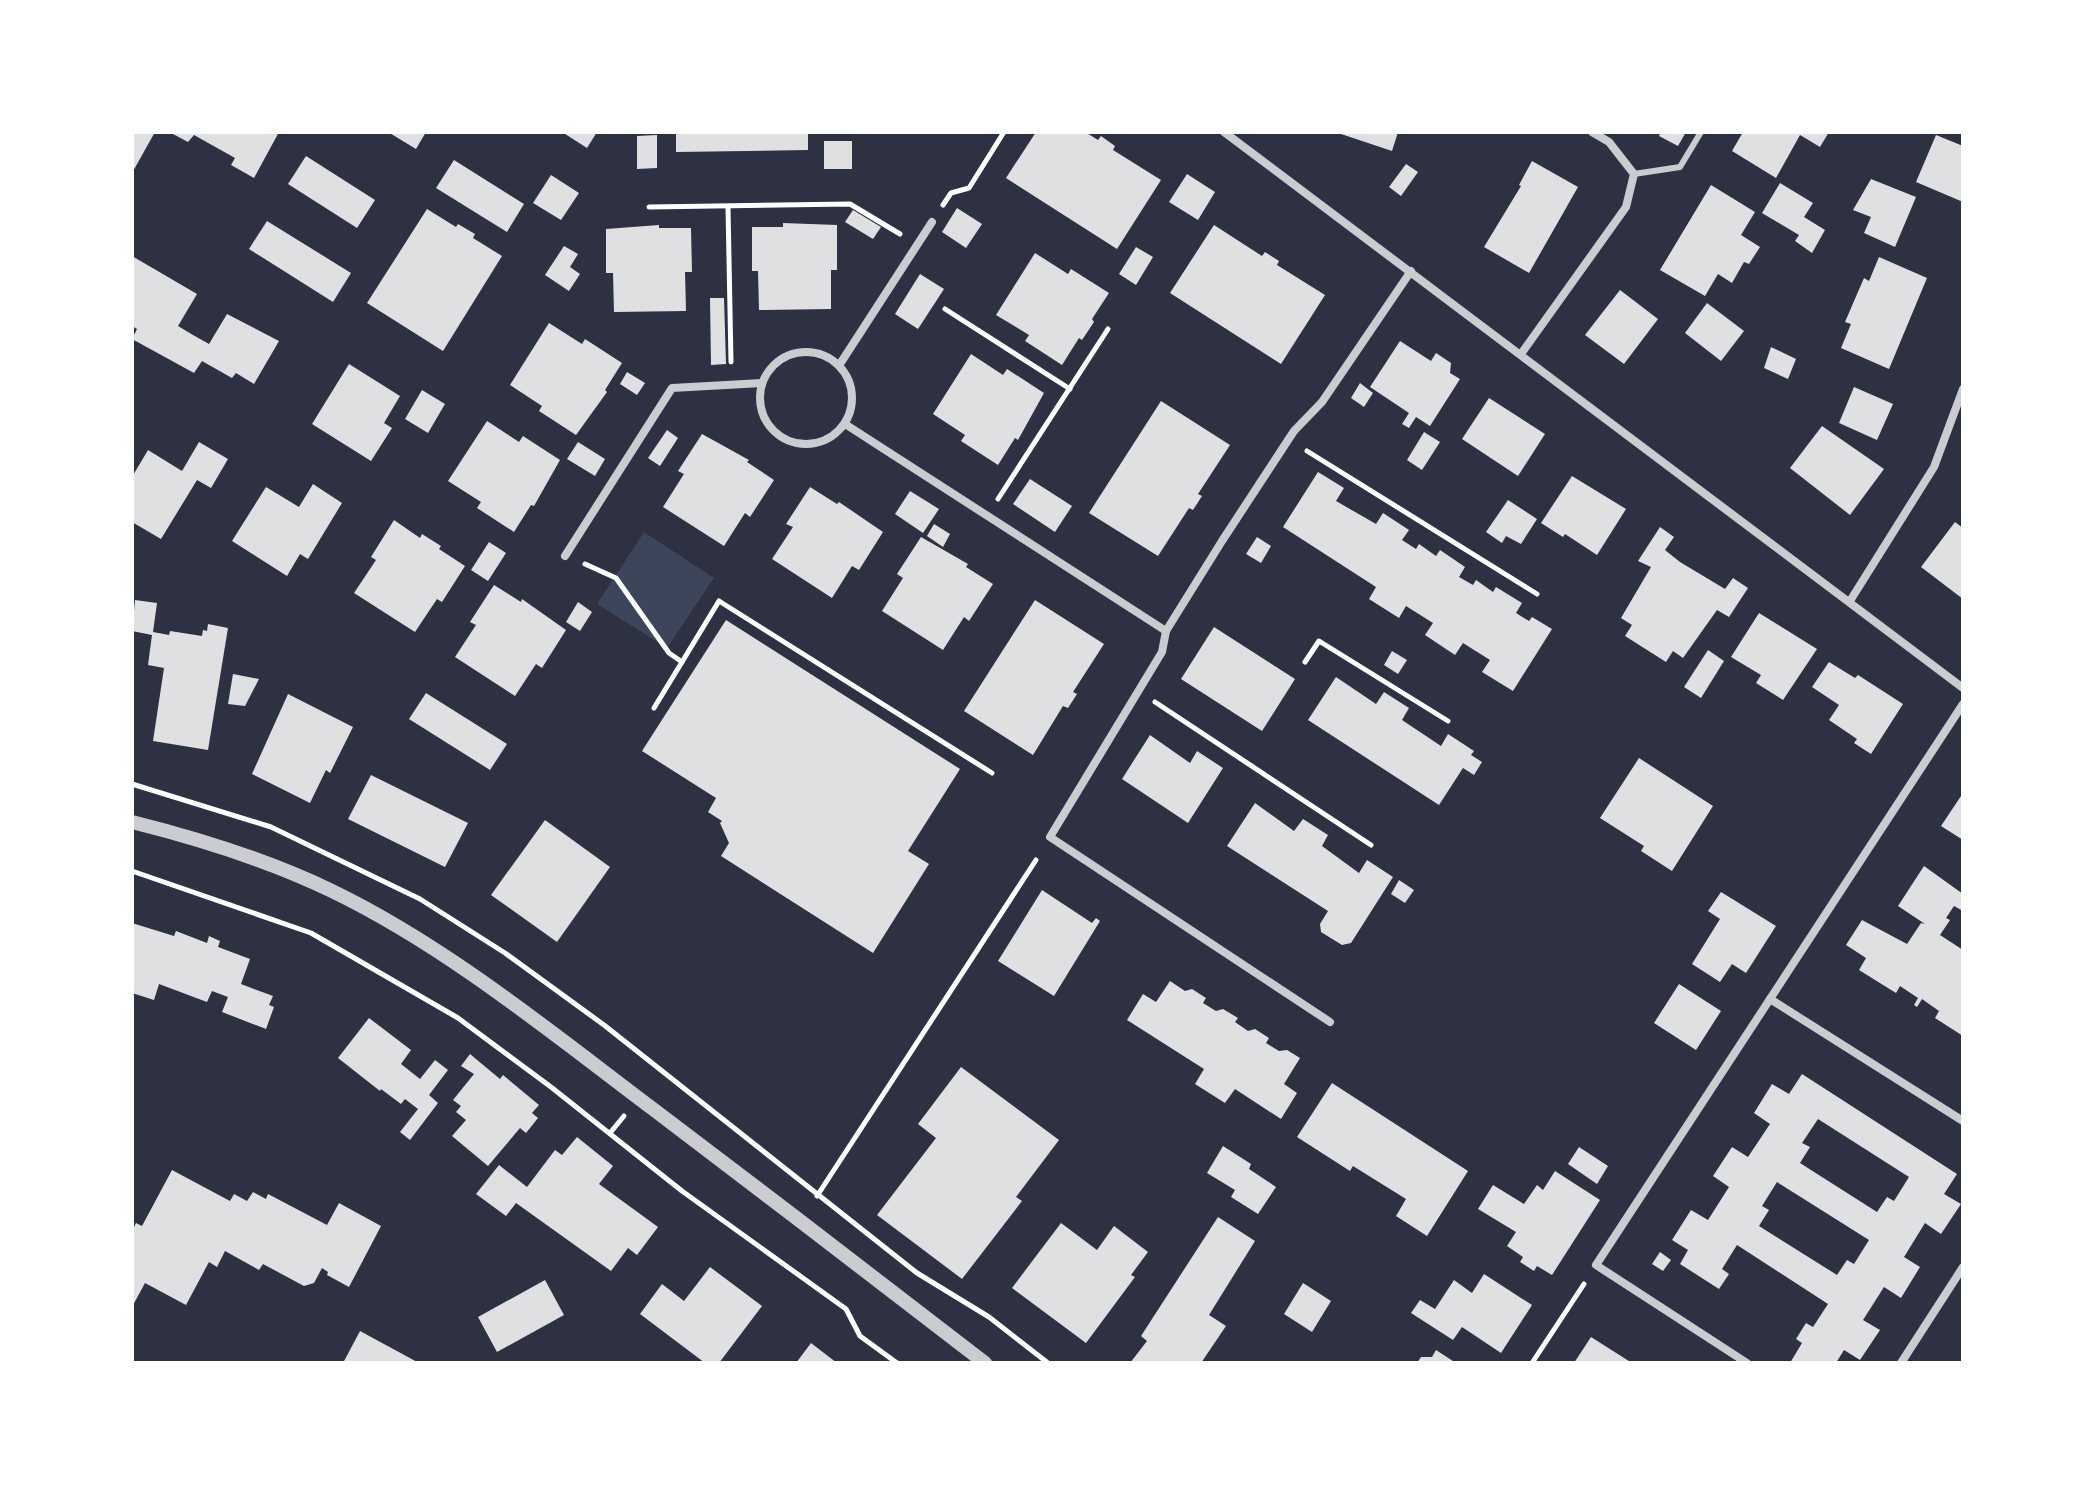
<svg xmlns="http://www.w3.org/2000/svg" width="2095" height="1495" viewBox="0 0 2095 1495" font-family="Helvetica,sans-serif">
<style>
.green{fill:#3c4559}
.building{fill:#e0e0e3;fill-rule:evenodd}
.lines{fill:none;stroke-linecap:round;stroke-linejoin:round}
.path{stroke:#fff;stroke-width:5}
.service{stroke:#caccd0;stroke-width:6}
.minor{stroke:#caccd0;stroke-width:8}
.tertiary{stroke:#caccd0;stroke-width:14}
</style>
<rect width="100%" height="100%" fill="#2d3142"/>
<path class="green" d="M644 532 714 578 667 648 597 604Z"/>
<g class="building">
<path d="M132 132H155L132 173Z"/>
<path d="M174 132H279L254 178 231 165 235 158 194 135 188 142 173 134Z"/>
<path d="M388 132H426L416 149Z"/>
<path d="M562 132H597L587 148Z"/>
<path d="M676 132H808V150L676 152Z"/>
<path d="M1036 132H1085L1098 140 1101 136 1115 146 1113 150 1161 180 1117 249 1006 178Z"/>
<path d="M1335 132H1398L1392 151Z"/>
<path d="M1661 132H1686L1678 146 1659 136Z"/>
<path d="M1743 132H1829L1820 147 1800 135 1776 178 1732 151Z"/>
<path d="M657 135V168L637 169V136Z"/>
<path d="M1936 135 1963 146V202L1916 182Z"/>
<rect x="824" y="141" width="28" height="28"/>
<path d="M306 156 375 200 357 228 288 184Z"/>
<path d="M454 160 524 204 507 232 436 188Z"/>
<path d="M1532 161 1578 187 1529 273 1484 247 1521 186 1519 185Z"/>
<path d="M1406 164 1418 172 1401 196 1389 187Z"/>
<path d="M1187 174 1215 192 1198 220 1169 202Z"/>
<path d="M551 175 579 193 561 220 533 203Z"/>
<path d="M1871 179 1916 197 1895 247 1864 233 1871 217 1853 210Z"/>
<path d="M1780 183 1813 203 1804 217 1825 230 1812 253 1795 241 1799 235 1762 213Z"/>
<path d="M1711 185 1755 212 1741 235 1760 247 1749 264 1744 262 1732 283 1718 274 1705 296 1660 270Z"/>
<path d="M957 208 982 224 966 248 942 232Z"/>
<path d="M427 209 456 227 458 224 475 234 473 238 502 256 443 351 367 303Z"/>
<path d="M853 210 881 227 873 239 845 222Z"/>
<path d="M267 221 351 273 333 302 249 249Z"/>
<path d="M783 223 837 225V270H831V309L759 310 758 271H752V227H783Z"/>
<path d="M659 225V228H691L692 272H685L686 311 614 312 613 273H606V229Z"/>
<path d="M1214 225 1262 256 1265 252 1279 261 1277 265 1325 295 1281 364 1170 293Z"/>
<path d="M564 246 578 254 570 267 580 274 569 291 545 275Z"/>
<path d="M1136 247 1153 257 1136 285 1119 274Z"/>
<path d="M1035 253 1068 274 1071 269 1109 293 1092 319 1094 322 1082 340 1079 338 1062 365 1025 341 1029 335 996 315Z"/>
<path d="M132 256 197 294 178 326 193 335 209 344 227 314 279 341 254 384 236 373 232 378 202 361 194 373 132 339 137 329 132 326Z"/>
<path d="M1879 257 1927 278 1889 369 1841 348 1851 324 1845 322 1864 278 1869 281Z"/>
<path d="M920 274 944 289 918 329 895 314Z"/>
<path d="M1620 290 1658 319 1624 364 1585 335Z"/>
<path d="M710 298H724L726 364 711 365Z"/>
<path d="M1707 303 1744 331 1721 361 1685 333Z"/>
<path d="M549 323 582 344 585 339 622 363 605 390 607 392 576 435 539 411 542 406 510 385Z"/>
<path d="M1400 341 1431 361 1436 353 1451 363 1450 373 1460 379 1430 426 1416 417 1409 428 1402 424 1409 413 1370 387Z"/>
<path d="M1771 347 1796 359 1788 379 1764 368Z"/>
<path d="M971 354 1003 375 1007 369 1044 393 1018 440 1015 438 998 465 961 441 965 435 933 414Z"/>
<path d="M349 364 400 396 384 423 392 428 371 461 312 424Z"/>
<path d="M627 372 645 383 637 395 620 384Z"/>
<path d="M1360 383 1373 393 1364 407 1351 398Z"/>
<path d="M1854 387 1893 404 1877 440 1839 423Z"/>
<path d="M422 390 445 404 428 433 405 419Z"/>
<path d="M1489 398 1545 434 1518 476 1462 439Z"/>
<path d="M1161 401 1230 445 1198 494 1202 496 1193 510 1189 508 1158 556 1089 513Z"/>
<path d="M487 421 519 442 523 436 560 460 534 506 531 505 514 532 477 508 481 502 448 481Z"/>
<path d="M1822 426 1884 469 1850 515 1790 468Z"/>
<path d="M667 430 678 438 660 466 648 458Z"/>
<path d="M1424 432 1440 442 1422 470 1407 460Z"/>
<path d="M702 434 749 460 747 462 774 480 750 517 745 513 724 546 663 507 684 474 678 471Z"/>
<path d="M199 442 228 459 211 488 197 480 161 539 132 522V477L148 450 182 471Z"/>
<path d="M578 442 605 459 595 476 567 459Z"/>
<path d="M1318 472 1344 488 1336 501 1376 524 1383 513 1409 530 1402 540 1416 549 1419 544 1436 556 1440 550 1465 567 1459 577 1473 585 1476 580 1493 592 1496 587 1522 603 1516 613 1529 621 1532 617 1552 629 1513 691 1482 672 1490 660 1463 643 1455 655 1425 635 1433 623 1406 606 1399 618 1369 599 1376 587 1283 527Z"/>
<path d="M1572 476 1626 509 1597 555 1565 534 1563 537 1541 523Z"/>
<path d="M1030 479 1072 506 1055 532 1013 504Z"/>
<path d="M313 484 342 503 308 559 300 554 287 576 232 541 266 487 299 507Z"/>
<path d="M810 487 837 504 839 502 883 532 859 570 852 566 832 598 772 559 793 527 786 524Z"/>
<path d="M910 491 939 509 923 533 895 514Z"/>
<path d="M1508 500 1537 519 1521 544 1506 536 1502 543 1486 532Z"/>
<path d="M394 520 420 538 422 534 441 546 439 549 465 566 442 602 437 599 415 632 354 593 376 560 371 557Z"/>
<path d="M1955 522 1963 528V599L1921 567Z"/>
<path d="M934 524 950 534 943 547 927 536Z"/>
<path d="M1660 527 1674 537 1665 550 1680 562 1725 589 1733 578 1748 588 1729 617 1717 610 1683 658 1673 651 1666 662 1625 636 1632 625 1621 618 1651 567 1638 561Z"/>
<path d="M921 537 968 564 966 567 993 584 969 621 964 617 943 650 882 611 903 578 897 574Z"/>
<path d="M1257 537 1271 546 1261 563 1246 554Z"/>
<path d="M489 542 506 553 488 581 471 570Z"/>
<path d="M494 585 521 602 522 599 566 630 542 668 536 664 515 696 455 657 476 625 470 622Z"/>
<path d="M135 600 157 603 153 632 169 635 170 631 202 636 203 630 207 631 208 624 228 628 208 750 153 741 164 668 148 665 152 635 132 631Z"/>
<path d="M1035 600 1104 644 1073 692 1077 694 1068 708 1063 706 1033 755 964 711Z"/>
<path d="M578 602 592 612 580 631 566 622Z"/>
<path d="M1759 613 1817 649 1783 700 1756 683 1761 675 1731 657Z"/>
<path d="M726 620 960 769 908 851 929 864 873 953 721 856 729 843 720 823 722 821 708 812 716 798 642 751Z"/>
<path d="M1214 627 1295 679 1262 731 1181 679Z"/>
<path d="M1708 650 1724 661 1701 698 1684 687Z"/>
<path d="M1392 651 1407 660 1398 674 1384 665Z"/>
<path d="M1829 662 1855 678 1858 675 1903 704 1871 754 1854 743 1857 739 1829 720 1839 705 1812 687Z"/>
<path d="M233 674 259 679 245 706 228 704Z"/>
<path d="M1336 677 1376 704 1384 692 1409 708 1402 720 1441 746 1448 734 1474 751 1471 755 1482 762 1474 775 1463 768 1439 805 1308 720Z"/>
<path d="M426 693 507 744 490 770 409 719Z"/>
<path d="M288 694 353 727 330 773 326 770 310 803 252 774Z"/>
<path d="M1150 735 1190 763 1197 751 1223 768 1188 823 1122 779Z"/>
<path d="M1639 758 1713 806 1672 871 1641 851 1644 846 1600 818Z"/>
<path d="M371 775 468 823 445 867 348 819Z"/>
<path d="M1963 793V840L1941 826Z"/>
<path d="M1255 803 1294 831 1303 819 1328 835 1322 846 1359 873 1367 860 1393 877 1351 943 1342 945 1321 932 1320 924 1328 911 1227 846Z"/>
<path d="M545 820 610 867 557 942 491 895Z"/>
<path d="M1924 866 1963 894V911L1954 906 1946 918 1950 920 1940 935 1963 950V1036L1935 1018 1939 1011 1922 999 1917 1007 1914 1005 1918 998 1900 986 1896 993 1859 970 1866 958 1846 945 1862 920 1907 944 1921 923 1925 924 1898 906Z"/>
<path d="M1399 880 1414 890 1405 903 1391 894Z"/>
<path d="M1042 890 1092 923 1096 918 1100 921 1054 996 998 961Z"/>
<path d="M1721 892 1776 926 1746 973 1732 964 1720 982 1692 964 1720 919 1708 911Z"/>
<path d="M132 923 174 936 176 931 207 943 209 936 220 941 218 947 250 959 241 984 273 996 269 1005 274 1007 266 1029 222 1012 228 997 212 991 207 1002 159 984 154 1000 132 993Z"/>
<path d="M1170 981 1185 991 1192 989 1206 998 1203 1003 1216 1011 1223 1009 1238 1018 1235 1022 1248 1031 1255 1029 1269 1038 1266 1043 1279 1051 1287 1050 1300 1058 1284 1084 1297 1093 1281 1119 1235 1089 1225 1103 1195 1084 1204 1069 1127 1020 1143 994 1156 1002Z"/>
<path d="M1679 984 1721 1011 1696 1050 1654 1023Z"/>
<path d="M369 1018 411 1050 401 1064 420 1079 435 1060 448 1070 429 1095 438 1103 410 1140 400 1132 418 1109 405 1099 401 1104 381 1089 380 1091 338 1058Z"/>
<path d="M470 1054 500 1079 503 1075 539 1105 532 1113 538 1118 526 1133 520 1128 488 1166 452 1136 466 1120 456 1112 461 1106 453 1100 474 1074 461 1066Z"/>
<path d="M961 1067 1059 1140 1016 1197 1022 1201 962 1279 877 1215 936 1138 918 1124Z"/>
<path d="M1802 1074 1957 1174 1944 1194 1961 1204 1941 1234 1925 1223 1904 1257 1920 1267 1901 1298 1884 1287 1863 1320 1880 1330 1860 1360 1844 1350 1836 1363H1790L1802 1343 1796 1339 1806 1323 1813 1327 1828 1304 1737 1245 1722 1269 1729 1274 1719 1289 1680 1264 1688 1250 1672 1240 1691 1210 1708 1220 1729 1187 1713 1176 1732 1147 1748 1157 1770 1124 1754 1113 1772 1084 1789 1094ZM1818 1119 1909 1177 1894 1201 1887 1197 1877 1212 1800 1163 1810 1147 1802 1143ZM1777 1182 1869 1240 1854 1264 1847 1260 1837 1275 1759 1226 1769 1210 1762 1206Z"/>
<path d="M1332 1083 1468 1171 1427 1236 1396 1216 1406 1199 1353 1166 1350 1171 1297 1137Z"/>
<path d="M577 1137 613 1166 599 1184 658 1227 637 1255 628 1248 611 1271 516 1203 506 1216 476 1194 499 1165 527 1187 555 1150 562 1155Z"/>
<path d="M1223 1146 1251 1164 1249 1169 1276 1187 1258 1214 1231 1197 1235 1190 1207 1173Z"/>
<path d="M1579 1147 1608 1166 1597 1184 1568 1164Z"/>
<path d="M172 1170 230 1201 234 1194 247 1201 253 1192 266 1199 268 1194 327 1225 339 1203 381 1226 349 1287 327 1275 328 1272 322 1268 314 1283 304 1286 263 1264 259 1270 225 1251 217 1267 209 1262 186 1305 145 1283 132 1307V1231L136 1223 142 1226Z"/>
<path d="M1555 1171 1600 1200 1552 1275 1537 1266 1534 1271 1520 1262 1523 1257 1507 1246 1516 1232 1478 1209 1493 1185 1524 1204 1537 1185 1543 1190Z"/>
<path d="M1218 1217 1255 1241 1209 1315 1226 1326 1201 1363H1130L1147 1341 1141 1336Z"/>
<path d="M1061 1223 1097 1250 1114 1226 1148 1252 1131 1275 1135 1277 1086 1343 1012 1288Z"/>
<path d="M1660 1252 1671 1260 1663 1271 1652 1264Z"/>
<path d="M710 1267 762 1306 719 1363H705L640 1314 662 1284 684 1301Z"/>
<path d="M1484 1274 1532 1305 1501 1353 1462 1327 1453 1340 1411 1313 1420 1300 1435 1309 1454 1280 1472 1293Z"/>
<path d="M545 1280 564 1315 497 1352 478 1317Z"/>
<path d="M1303 1283 1331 1301 1312 1332 1284 1314Z"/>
<path d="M360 1331 419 1363H343Z"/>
<path d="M1591 1337 1632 1363H1574Z"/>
<path d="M811 1343 837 1363H796Z"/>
<path d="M1436 1350 1456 1363H1417L1421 1357H1432Z"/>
</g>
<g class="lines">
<g class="path">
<path d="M943 205 951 193 969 188 1004 132"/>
<path d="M649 207 850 204 900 234"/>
<path d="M728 207 731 362"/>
<path d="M945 309 1070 389"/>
<path d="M1307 451 1537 594"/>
<path d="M998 499 1108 329"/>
<path d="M585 564 616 578 669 653 682 662 719 601 992 773"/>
<path d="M1305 662 1319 641 1448 721"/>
<path d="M1155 702 1371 845"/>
<path d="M654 708 682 662"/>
<path d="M132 784 271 827 420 899 505 953 604 1025 917 1273 989 1317 1048 1363"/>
<path d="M132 871 311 933 458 1018 551 1087 682 1191 846 1309 860 1336 897 1363"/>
<path d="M610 1133 624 1116"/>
<path d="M817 1196 1036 860"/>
<path d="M1532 1363 1584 1284"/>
</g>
<path class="service" d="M1634 174 1680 167 1701 132"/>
<g class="minor">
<path d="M1224 132 1963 688"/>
<circle cx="806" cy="398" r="46"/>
<path d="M1521 354 1626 207 1634 174 1609 142 1592 132"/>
<path d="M840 364 932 222"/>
<path d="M845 424 1166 631"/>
<path d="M565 556 672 388 762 383"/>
<path d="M1850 601 1934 467 1963 389"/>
<path d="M1770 999 1963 1121"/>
<path d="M1330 1022 1050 837 1162 652 1166 631 1222 541 1294 431 1322 402 1411 271"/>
<path d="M1747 1363 1596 1265 1963 704"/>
<path d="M1901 1363 1963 1267"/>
</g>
<path class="tertiary" d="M132 822C200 839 268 860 332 891 446 946 552 1033 653 1109 764 1193 875 1278 985 1363"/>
</g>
<rect width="2095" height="1495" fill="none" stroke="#ffffff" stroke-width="268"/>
</svg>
